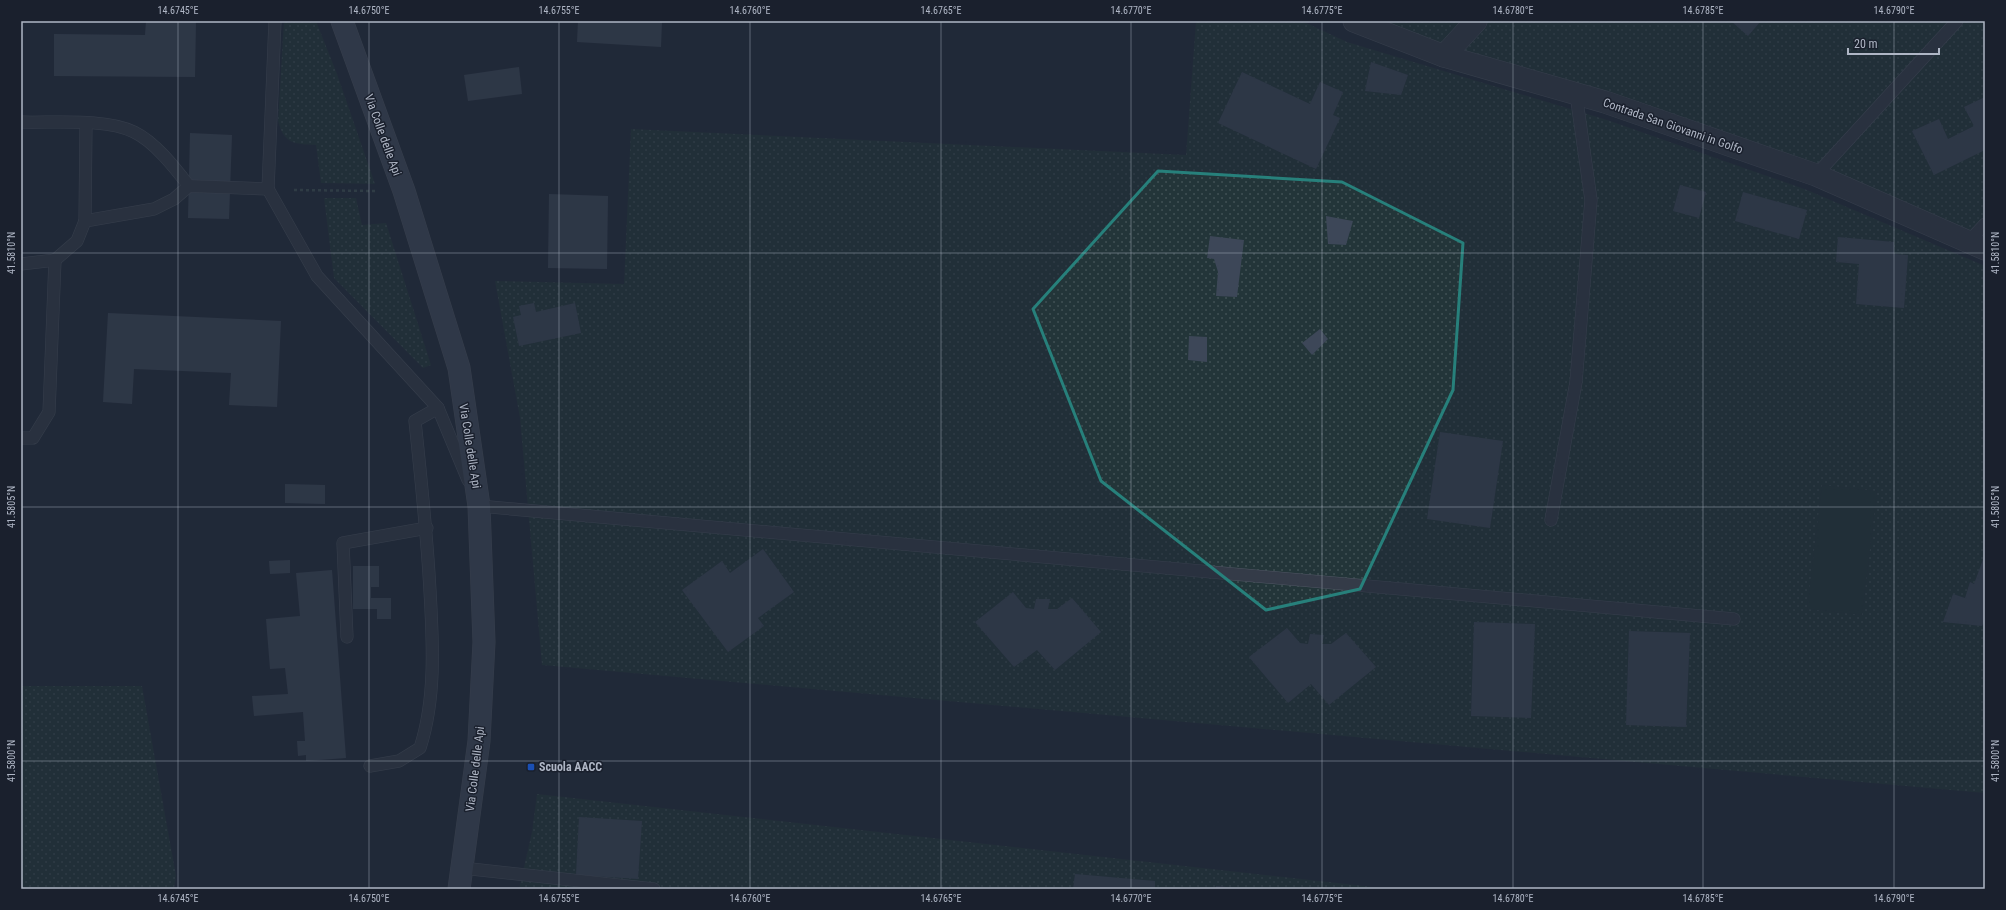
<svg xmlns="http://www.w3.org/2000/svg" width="2006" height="910" viewBox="0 0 2006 910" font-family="'Roboto Condensed',sans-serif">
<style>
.grass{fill:url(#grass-dots)}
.park{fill:#233539}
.building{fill:#3d4758}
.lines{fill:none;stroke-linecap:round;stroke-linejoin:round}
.lane-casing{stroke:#4f5663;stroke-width:13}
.street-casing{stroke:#4f5663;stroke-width:23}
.secondary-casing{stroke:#4f5663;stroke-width:23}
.path{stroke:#405256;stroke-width:2.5;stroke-dasharray:3 3;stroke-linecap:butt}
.lane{stroke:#343b48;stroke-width:12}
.street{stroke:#343b48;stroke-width:22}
.secondary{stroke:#424a5b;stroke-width:22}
.marked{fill:none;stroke:#27807b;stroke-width:3;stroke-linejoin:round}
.ticks{fill:none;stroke:#afb6c5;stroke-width:1;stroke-opacity:0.45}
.transit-dot{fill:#1a4fb4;stroke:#1a202d;stroke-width:1.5}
.labels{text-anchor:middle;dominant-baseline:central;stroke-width:3;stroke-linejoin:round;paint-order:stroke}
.street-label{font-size:12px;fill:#afb6c5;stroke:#1a202d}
.poi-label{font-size:12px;font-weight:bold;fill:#afb6c5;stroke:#1a202d;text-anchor:start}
.neatline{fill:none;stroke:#afb6c5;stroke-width:1.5}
.ticks-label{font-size:10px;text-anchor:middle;fill:#afb6c5}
</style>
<defs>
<pattern id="grass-dots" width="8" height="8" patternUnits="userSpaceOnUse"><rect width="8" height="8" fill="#233539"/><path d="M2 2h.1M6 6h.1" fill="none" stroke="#405054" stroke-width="1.8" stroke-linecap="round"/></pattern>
</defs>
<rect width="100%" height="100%" fill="#212938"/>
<g class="grass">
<path d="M284 21H316L337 74 375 184 321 183 316 145C294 144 284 144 278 121Z"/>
<path d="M1196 21H1302L1347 42 1607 120 1807 190 1985 266V793L542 665 520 418 495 281 624 284 631 129 1186 155Z"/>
<path d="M1370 21H1985V241Z"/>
<path d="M324 198H356L362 225 386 223 431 365 423 368 334 278Z"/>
<path d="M21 686H142L176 876 174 889H21Z"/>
<path d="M537 794 1391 889H519L532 832Z"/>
</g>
<path class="park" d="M1822 485 1877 491 1862 615 1807 609Z"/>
<g class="building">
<path d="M146 21H196L195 77 54 76V34L145 35Z"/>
<path d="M578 21H662L661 47 577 42Z"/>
<path d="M1731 21H1761L1748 36Z"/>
<path d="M1371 62 1408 75 1401 95 1365 91Z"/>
<path d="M519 67 522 94 468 101 464 75Z"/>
<path d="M1242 72 1310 104 1320 82 1343 92 1333 115 1340 118 1316 169 1218 123Z"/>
<path d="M1985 97V150L1934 175 1912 131 1939 119 1948 139 1974 126 1964 107Z"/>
<path d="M190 133 232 135 229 219 188 218Z"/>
<path d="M1680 185 1706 192 1699 218 1673 211Z"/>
<path d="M1743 192 1807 210 1799 239 1735 221Z"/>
<path d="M549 194 608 196 607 269 548 268Z"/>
<path d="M1326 216 1353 221 1346 245 1328 244Z"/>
<path d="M1210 236 1244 240 1237 297 1216 296 1218 272 1214 259 1207 258Z"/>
<path d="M1838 237 1894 242V254L1908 255 1904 308 1856 304 1859 264 1836 262Z"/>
<path d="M534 303 536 312 575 303 581 333 519 346 513 317 521 315 519 306Z"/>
<path d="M108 313 281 321 277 407 229 405 231 373 134 369 132 404 103 402Z"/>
<path d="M1320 329 1328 339 1312 355 1302 343Z"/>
<path d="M1189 336 1207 337V362L1188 360Z"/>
<path d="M1440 432 1503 441 1490 528 1427 519Z"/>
<path d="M285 484 325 485V504L285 503Z"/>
<path d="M763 549 794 592 758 618 764 626 728 652 682 590 722 561 730 573Z"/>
<path d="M1985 554V620L1982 626 1943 622 1953 594 1965 598 1970 582 1974 584Z"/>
<path d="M290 560V573L270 574 269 561Z"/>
<path d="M353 566H379V587H371V598H391V619H377V609H353Z"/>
<path d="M332 570 346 758 306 761V755L298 756 297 741H305L303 712 254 716 252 696 288 694 285 668 270 669 266 619 300 616 296 573Z"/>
<path d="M1013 592 1026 608 1034 609 1036 599H1050L1048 609H1057L1072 598 1101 632 1055 670 1037 650 1014 667 975 622Z"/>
<path d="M1474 622 1535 624 1531 718 1471 716Z"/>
<path d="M1287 628 1300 643 1308 644 1310 634 1324 635 1322 644H1331L1346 633 1376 667 1329 705 1311 684 1288 703 1249 657Z"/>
<path d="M1629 631 1690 633 1686 727 1626 725Z"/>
<path d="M579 817 642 821 638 879 576 875Z"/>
<path d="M1075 874 1155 881V889H1073Z"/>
<path d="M1216 886 1237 888V889H1216Z"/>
</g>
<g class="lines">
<defs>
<g id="lane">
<path d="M275 21 268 189 317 276 438 408 468 480"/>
<path d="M21 122C53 123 106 118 134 132 155 142 175 168 189 186"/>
<path d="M1816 175 1957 21"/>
<path d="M85 221 86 123"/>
<path d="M1968 242 1985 224"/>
<path d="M21 264 55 260 77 241 85 221 154 209 174 199 189 186 268 189"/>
<path d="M21 438H33L49 412 55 260"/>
<path d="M477 501 479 506 1734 619"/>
<path d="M1551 520 1576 382 1591 200 1576 94"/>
<path d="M347 637 343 543 427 528"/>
<path d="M370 766 399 761 420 748C436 699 433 643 430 591 427 534 421 478 415 421L438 408"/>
<path d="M462 868 654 889"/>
</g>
<g id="street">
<path d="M1354 21 1444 56 1605 102 1816 175 1985 249"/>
<path d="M1444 56 1476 21"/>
</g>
<path id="secondary" d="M342 21 404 191 459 368 479 506 484 642 479 741 459 889"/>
</defs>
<use href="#lane" class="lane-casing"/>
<use href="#street" class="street-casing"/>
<use href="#secondary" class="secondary-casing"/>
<path class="path" d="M294 190 375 191"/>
<use href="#lane" class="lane"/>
<use href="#street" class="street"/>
<use href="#secondary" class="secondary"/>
</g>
<path d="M0 0H2006V910H0ZM1158 171 1342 182 1463 243 1453 390 1360 589 1266 610 1101 481 1033 309Z" fill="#212938" fill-opacity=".55" fill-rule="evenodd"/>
<path class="marked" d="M1158 171 1342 182 1463 243 1453 390 1360 589 1266 610 1101 481 1033 309Z"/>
<path class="ticks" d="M178 21V889M369 21V889M559 21V889M750 21V889M941 21V889M1131 21V889M1322 21V889M1513 21V889M1703 21V889M1894 21V889M21 253H1985M21 507H1985M21 761H1985"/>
<rect class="transit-dot" x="527" y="763" width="8" height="8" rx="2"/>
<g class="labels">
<g class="street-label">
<text transform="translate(1673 126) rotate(19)">Contrada San Giovanni in Golfo</text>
<text transform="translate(383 135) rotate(70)">Via Colle delle Api</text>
<text transform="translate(470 446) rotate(81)">Via Colle delle Api</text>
<text transform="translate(475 769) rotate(-83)">Via Colle delle Api</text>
</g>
<g class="poi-label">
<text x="539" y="767">Scuola AACC</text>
</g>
</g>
<rect width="2006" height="910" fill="none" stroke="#1a202d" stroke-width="44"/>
<path d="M1848 48v6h91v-6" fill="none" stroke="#afb6c5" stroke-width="2"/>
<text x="1854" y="48" font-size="12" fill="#afb6c5" stroke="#1a202d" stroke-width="3" paint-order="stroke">20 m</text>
<rect x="22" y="22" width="1962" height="866" class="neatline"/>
<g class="ticks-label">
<text x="178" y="14">14.6745°E</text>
<text x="369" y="14">14.6750°E</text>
<text x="559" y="14">14.6755°E</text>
<text x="750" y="14">14.6760°E</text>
<text x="941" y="14">14.6765°E</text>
<text x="1131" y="14">14.6770°E</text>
<text x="1322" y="14">14.6775°E</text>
<text x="1513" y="14">14.6780°E</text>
<text x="1703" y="14">14.6785°E</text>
<text x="1894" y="14">14.6790°E</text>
<text transform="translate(11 253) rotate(-90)" y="4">41.5810°N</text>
<text transform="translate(1995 253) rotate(-90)" y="4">41.5810°N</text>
<text transform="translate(11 507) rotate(-90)" y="4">41.5805°N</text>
<text transform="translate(1995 507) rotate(-90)" y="4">41.5805°N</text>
<text transform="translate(11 761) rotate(-90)" y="4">41.5800°N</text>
<text transform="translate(1995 761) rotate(-90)" y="4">41.5800°N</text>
<text x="178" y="902">14.6745°E</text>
<text x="369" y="902">14.6750°E</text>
<text x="559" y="902">14.6755°E</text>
<text x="750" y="902">14.6760°E</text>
<text x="941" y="902">14.6765°E</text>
<text x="1131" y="902">14.6770°E</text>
<text x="1322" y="902">14.6775°E</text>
<text x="1513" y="902">14.6780°E</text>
<text x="1703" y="902">14.6785°E</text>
<text x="1894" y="902">14.6790°E</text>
</g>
</svg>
